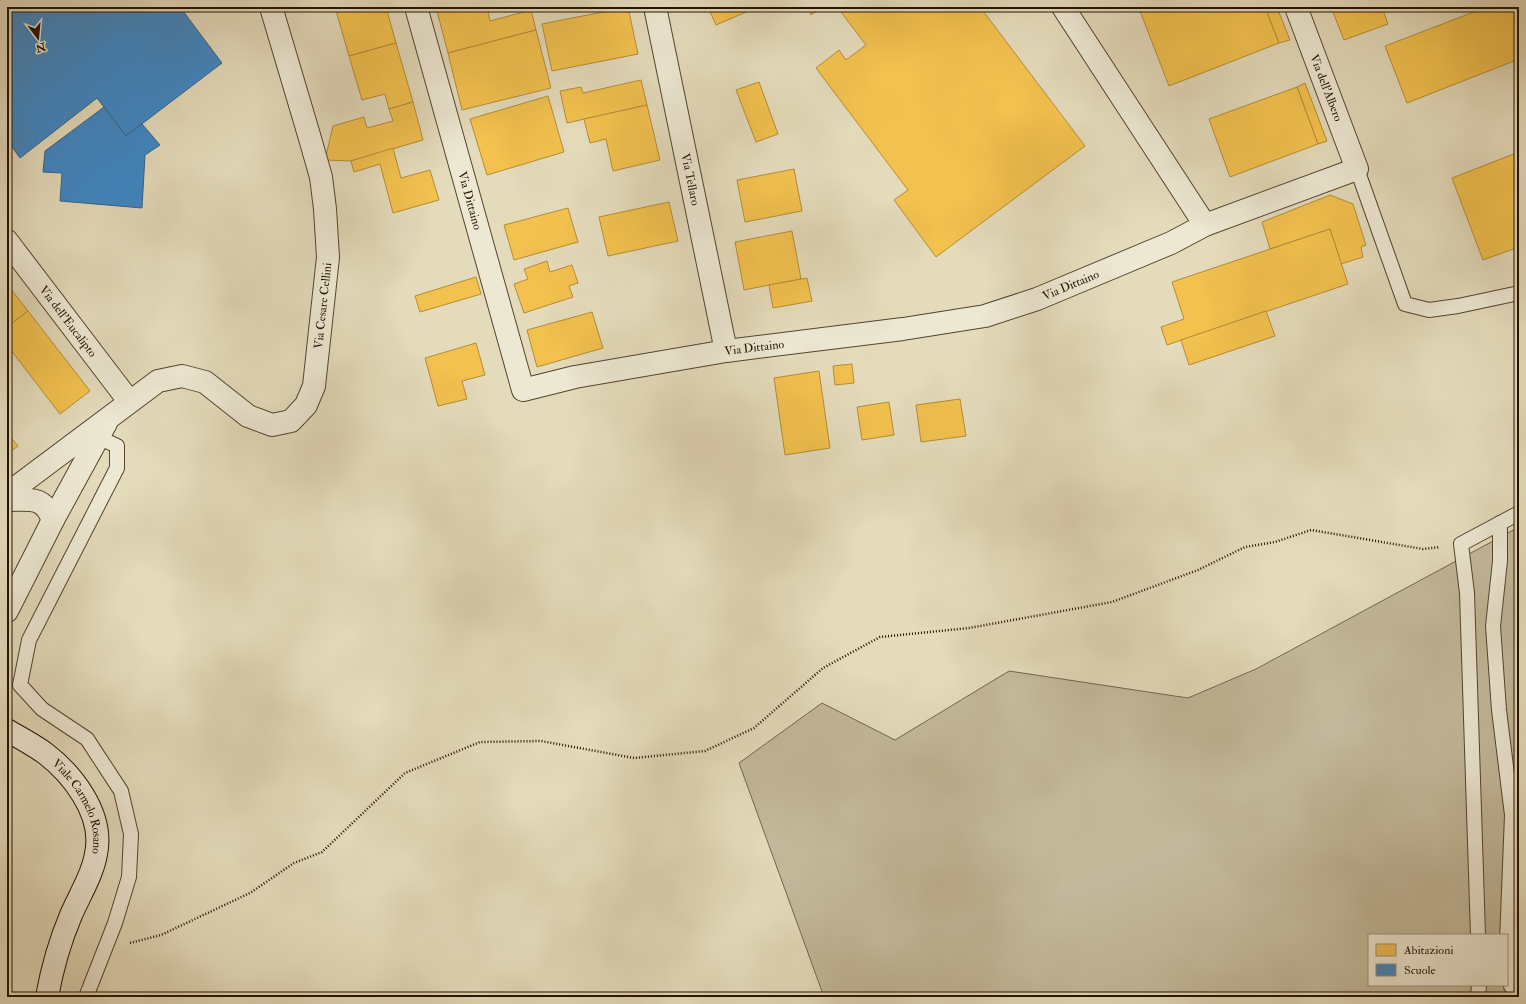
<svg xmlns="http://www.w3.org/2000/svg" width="1526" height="1004" viewBox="0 0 1526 1004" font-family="'IM FELL Double Pica',serif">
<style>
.green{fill:#c3b99b;stroke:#73664e;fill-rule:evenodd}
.homes{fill:#f2c14e;stroke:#b48c37}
.schools{fill:#3f88c5;stroke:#37658a}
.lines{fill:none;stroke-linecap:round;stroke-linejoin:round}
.lane-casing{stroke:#53442f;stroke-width:16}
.street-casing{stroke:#53442f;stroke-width:24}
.secondary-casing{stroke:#231200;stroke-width:24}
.path{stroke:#231200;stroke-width:2.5;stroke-dasharray:1 2;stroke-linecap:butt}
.lane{stroke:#ede8d3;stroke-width:14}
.street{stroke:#ede8d3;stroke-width:22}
.secondary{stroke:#ede8d3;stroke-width:22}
.labels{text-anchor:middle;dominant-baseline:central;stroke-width:4;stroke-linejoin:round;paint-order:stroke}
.street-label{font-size:12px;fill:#231200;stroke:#ede8d3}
</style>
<rect width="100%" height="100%" fill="#e4dbbb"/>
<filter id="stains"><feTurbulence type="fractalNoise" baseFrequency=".005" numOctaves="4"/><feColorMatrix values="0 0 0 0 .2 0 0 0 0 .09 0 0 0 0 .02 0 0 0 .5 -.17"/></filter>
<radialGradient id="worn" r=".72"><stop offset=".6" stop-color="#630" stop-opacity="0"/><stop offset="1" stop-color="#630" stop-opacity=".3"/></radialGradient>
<path class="green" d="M1519 527V997H824L739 763 822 703 895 740 1009 671 1188 698 1256 669ZM1369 935H1507V985H1369Z"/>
<g class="homes">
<path d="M335 7H386L396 43 349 56Z"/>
<path d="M436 7H487L490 21 531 10 536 30 448 53Z"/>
<path d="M628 7 638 54 552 71 542 24Z"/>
<path d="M708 7H758L716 25Z"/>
<path d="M808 7H822L811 15Z"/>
<path d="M839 7H980L1085 146 936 257 894 200 908 190 816 68 839 50 846 60 866 45 838 8Z"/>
<path d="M1151 7H1265L1279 43 1169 86 1140 11Z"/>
<path d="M1265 7H1277L1290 40 1279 43Z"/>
<path d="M1331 7H1357L1358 11 1370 7H1382L1388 24 1344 40Z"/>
<path d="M1487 7H1519V59L1407 103 1385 46Z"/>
<path d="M536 30 551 88 462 110 448 53Z"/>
<path d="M396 43 413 102 389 109 385 94 362 100 349 56Z"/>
<path d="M641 80 647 105 567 123 560 91 581 87 583 93Z"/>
<path d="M759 82 778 134 756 142 736 90Z"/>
<path d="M1305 83 1327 141 1318 144 1297 87Z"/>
<path d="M1297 87 1318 144 1230 177 1209 119Z"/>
<path d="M548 96 564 152 487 175 470 119Z"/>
<path d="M413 102 423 140 351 161 325 160 333 126 364 117 367 128 393 121 389 109Z"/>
<path d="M647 105 660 160 613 171 606 139 590 143 584 119Z"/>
<path d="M393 148 401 178 430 170 439 200 393 213 380 164 354 172 351 161Z"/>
<path d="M1519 152V247L1483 260 1452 178Z"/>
<path d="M794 169 802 211 745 222 737 180Z"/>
<path d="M1330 195 1353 204 1366 245 1361 247 1363 257 1341 264 1330 229 1270 249 1262 222Z"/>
<path d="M669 202 678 241 608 256 599 217Z"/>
<path d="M568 208 578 242 514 260 504 225Z"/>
<path d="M1330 229 1348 284 1167 345 1161 327 1184 319 1172 282Z"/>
<path d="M792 231 801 279 744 290 735 242Z"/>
<path d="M547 261 550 272 572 265 578 283 569 286 573 297 524 313 514 284 528 279 524 269Z"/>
<path d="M476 277 481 294 420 312 415 296Z"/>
<path d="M807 278 812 301 773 308 769 285Z"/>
<path d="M7 284 28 311 7 327Z"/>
<path d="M28 311 90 391 60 414 7 345V327Z"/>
<path d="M1266 311 1275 336 1189 365 1181 340Z"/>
<path d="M592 312 603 348 537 367 527 330Z"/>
<path d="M476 343 485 375 462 381 467 399 438 406 425 358Z"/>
<path d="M852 364 854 383 835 385 833 366Z"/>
<path d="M819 371 830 448 785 455 774 378Z"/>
<path d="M960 399 966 436 921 442 916 405Z"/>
<path d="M889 402 894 435 862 440 857 407Z"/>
<path d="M7 433 18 446 7 454Z"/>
</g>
<g class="schools">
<path d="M7 7H180L222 63 126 136 97 98 20 158 7 140Z"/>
<path d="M104 107 126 136 142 124 160 145 145 155 142 208 60 201 62 173 43 172 45 151Z"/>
</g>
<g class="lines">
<defs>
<g id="lane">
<path d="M1357 169 1405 304 1429 310 1458 306 1519 293"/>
<path d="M1500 523V561L1493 626 1499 710 1512 815 1507 941 1511 986 1519 990"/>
<path d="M1478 935 1467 593 1461 544 1519 513"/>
<path d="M86 997 115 923 129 877 131 834 121 791 87 739 42 709 20 685 29 640 117 468V446L98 437"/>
<path d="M1478 997 1479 985"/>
</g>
<g id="street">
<path id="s1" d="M416 7 523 390 575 377 726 351 903 329 985 316 1037 299 1171 243 1205 225 1357 169 1296 7"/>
<path id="s2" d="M655 7 726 351"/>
<path d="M1063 7 1205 225"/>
<path id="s3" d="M7 241 129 401"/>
<path id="s4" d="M7 494 158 381 182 376 205 382 248 416 272 425 291 421 306 405 314 386 328 257 325 209 321 177 309 135 271 7"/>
<path d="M7 500C30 500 43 495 53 520"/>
<path d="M7 611 53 520 106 423"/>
</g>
<g id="secondary">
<path id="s5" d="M7 730C20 738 34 745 46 754 73 775 101 812 97 847 95 871 80 894 71 915 60 941 52 969 47 997"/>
</g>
</defs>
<use href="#lane" class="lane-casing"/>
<use href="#street" class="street-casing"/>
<use href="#secondary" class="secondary-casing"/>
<path class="path" d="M130 943 161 935 250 893 294 863 322 852 405 773 480 742 541 741 634 758 705 751 754 728 823 668 880 637 969 628 1112 602 1198 570 1245 547 1275 542 1311 530 1423 549 1440 547"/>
<use href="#lane" class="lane"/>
<use href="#street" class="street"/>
<use href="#secondary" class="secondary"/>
</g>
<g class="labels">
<g class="street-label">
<text transform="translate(1326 88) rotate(69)">Via dell'Albero</text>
<text stroke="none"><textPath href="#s2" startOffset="176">Via Tellaro</textPath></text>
<text stroke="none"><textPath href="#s1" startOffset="201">Via Dittaino</textPath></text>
<text stroke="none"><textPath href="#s1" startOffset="957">Via Dittaino</textPath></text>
<text stroke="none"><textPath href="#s4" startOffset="460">Via Cesare Cellini</textPath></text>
<text stroke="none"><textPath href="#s3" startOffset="101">Via dell'Eucalipto</textPath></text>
<text stroke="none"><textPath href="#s1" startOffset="633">Via Dittaino</textPath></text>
<text stroke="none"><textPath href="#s5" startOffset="110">Viale Carmelo Rosano</textPath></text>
</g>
</g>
<rect width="1526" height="1004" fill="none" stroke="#e4dbbb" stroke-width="24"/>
<rect x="8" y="8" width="1510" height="988" fill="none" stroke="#231200" stroke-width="2"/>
<rect x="12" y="12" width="1502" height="980" fill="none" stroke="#231200"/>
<rect x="1368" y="934" width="140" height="52" fill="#ede8d3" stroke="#9c927f"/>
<rect x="1376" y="944" width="20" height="12" fill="#f2c14e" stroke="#9c927f"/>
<text x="1404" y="954" font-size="12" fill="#231200">Abitazioni</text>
<rect x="1376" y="964" width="20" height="12" fill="#3f88c5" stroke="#9c927f"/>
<text x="1404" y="974" font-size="12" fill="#231200">Scuole</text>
<g transform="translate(38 38) rotate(164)" stroke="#ede8d3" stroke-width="3" paint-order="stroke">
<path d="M0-3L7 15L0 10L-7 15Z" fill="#231200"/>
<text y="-6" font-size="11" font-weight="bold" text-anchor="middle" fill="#231200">N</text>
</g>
<rect width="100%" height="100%" filter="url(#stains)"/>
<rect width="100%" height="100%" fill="url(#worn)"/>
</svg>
